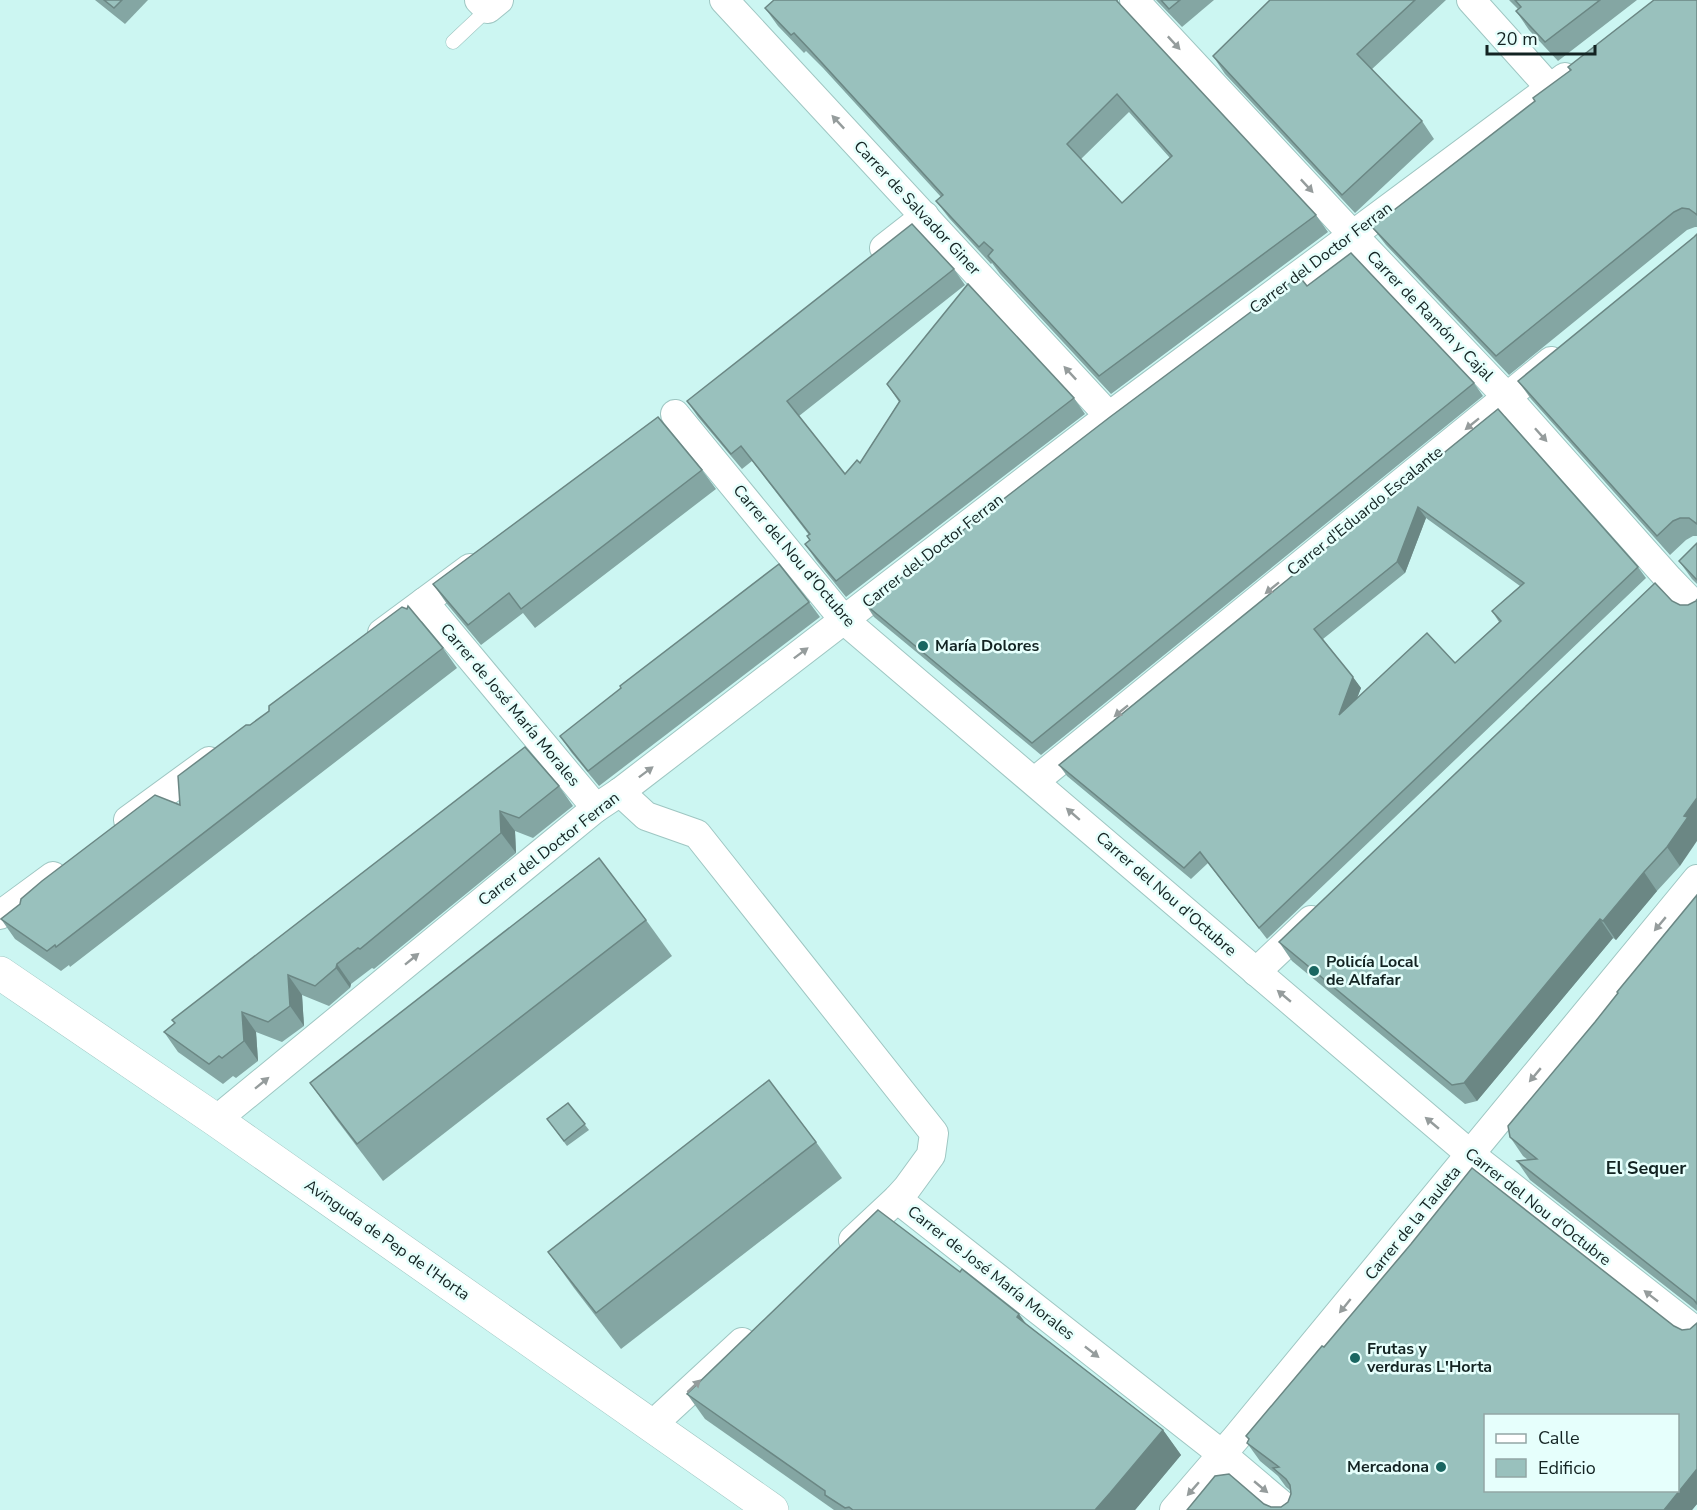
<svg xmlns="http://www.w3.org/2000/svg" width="1697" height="1510" viewBox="0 0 1697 1510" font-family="'Nunito Sans',sans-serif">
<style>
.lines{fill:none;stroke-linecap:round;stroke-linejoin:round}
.lane-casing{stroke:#9ec6c2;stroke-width:15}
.street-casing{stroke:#9ec6c2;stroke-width:30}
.secondary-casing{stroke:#9ec6c2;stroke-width:34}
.lane{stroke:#fff;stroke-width:14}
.street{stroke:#fff;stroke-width:28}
.secondary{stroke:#fff;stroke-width:33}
.wall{fill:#84a6a3;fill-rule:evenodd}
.shaded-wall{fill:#6b8784}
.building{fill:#99c1bd;stroke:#6b8784;stroke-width:1.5;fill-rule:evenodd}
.oneway{fill:#959c9c}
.poi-dot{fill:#196661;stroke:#e6fffc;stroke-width:2}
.labels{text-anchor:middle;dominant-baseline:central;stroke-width:5;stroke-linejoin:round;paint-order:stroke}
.street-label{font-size:16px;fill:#132322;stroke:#e6fffc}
.poi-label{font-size:16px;font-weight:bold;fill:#132322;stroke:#e6fffc;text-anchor:start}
.neighbourhood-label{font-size:18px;font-weight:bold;fill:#132322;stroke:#e6fffc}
</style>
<rect width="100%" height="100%" fill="#ccf6f2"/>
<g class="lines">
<defs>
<path id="lane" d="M453 42 488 9"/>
<g id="street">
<path d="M479 0 488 9 499 0"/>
<path d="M724 0 1109 416"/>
<path d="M1134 0 1353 235 1506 396 1669 579 1697 608"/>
<path d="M1471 0 1550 88"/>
<path d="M884 248 925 216"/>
<path d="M675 414 844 620 1470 1154 1697 1332"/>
<path d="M424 602 596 808"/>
<path d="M382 633 470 568"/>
<path d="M1035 781 1551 361"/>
<path d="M620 792 646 816 697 834 934 1133 931 1155 907 1188 897 1199 853 1240"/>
<path d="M128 820 209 761"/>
<path d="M0 915 53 876"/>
<path d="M1256 972 1311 920"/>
<path d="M216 1120 596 808 620 792 1109 416 1565 77"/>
<path d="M897 1199 1223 1455 1288 1510"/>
<path d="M651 1426 742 1342"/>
<path d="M1174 1510 1236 1438 1697 879"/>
</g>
<path id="secondary" d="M0 973 216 1120 772 1510"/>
</defs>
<use href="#lane" class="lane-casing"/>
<use href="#street" class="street-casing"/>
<use href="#secondary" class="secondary-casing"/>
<use href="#lane" class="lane"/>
<use href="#street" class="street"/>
<use href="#secondary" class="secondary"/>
</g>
<g class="wall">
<path d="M95 0H148L125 24Z"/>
<path d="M1118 0V3L1316 215 1328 232 1111 394 1000 274 992 263 991 264 949 218 936 201 941 197 823 68 806 51 804 53 778 26 765 8ZM1129 112 1170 158 1122 203 1081 159Z"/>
<path d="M1156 0H1214L1182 27Z"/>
<path d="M1270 0H1446L1371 70 1422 121 1434 139 1355 213 1225 74 1213 56Z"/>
<path d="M1509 0H1637L1558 61 1529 30 1516 11 1518 9Z"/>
<path d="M1697 0V227H1695L1687 230 1509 375 1386 245 1372 227 1535 101 1570 71 1568 67Z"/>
<path d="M1697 234V536H1693L1686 540 1670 555 1531 399 1518 381 1694 237Z"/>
<path d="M954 269 965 285 799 416 845 474 860 463 899 402 887 384 1074 398 1085 414 846 597 816 560 805 544 810 540 809 535 752 461 742 469 698 417 687 401Z"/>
<path d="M1307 286 1474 383 1483 396 1041 755 874 617 866 605Z"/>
<path d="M1498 409 1638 567 1646 578 1267 939 1208 863 1191 879 1067 776 1059 765ZM1426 518 1520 586 1492 611 1499 622 1455 663 1357 698 1361 688 1323 639 1405 573Z"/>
<path d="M702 470 716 489 535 628 523 613 481 645 447 604 433 584Z"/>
<path d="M1697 543V584L1692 579 1679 561Z"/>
<path d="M1672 601 1680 605H1688L1696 601 1680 866 1657 891 1616 940 1613 938 1477 1101 1465 1104 1292 961 1279 942Z"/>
<path d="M809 602 820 617 599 786 571 752 560 736Z"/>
<path d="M443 648 457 668 70 967 69 965 61 971 15 939 1 919 180 805 250 725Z"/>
<path d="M525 747 559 786 573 806 533 838 515 831 516 853 374 969 372 968 351 984 350 988 329 1006 302 995 304 1026 282 1042 256 1032 258 1061 236 1078 233 1076 223 1084 178 1052 164 1032Z"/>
<path d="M1697 895V1311L1530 1180 1517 1161 1528 1160 1523 1156 1510 1137 1595 1022Z"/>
<path d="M646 920 672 956 383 1181 336 1119 310 1083Z"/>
<path d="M568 1103 589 1130 567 1146 547 1119Z"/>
<path d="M816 1142 842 1178 621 1349 574 1288 548 1252Z"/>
<path d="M1026 1324 1163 1430 1181 1455 1135 1510H834L705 1419 687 1394Z"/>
<path d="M1696 1324 1697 1504 1692 1510H1187L1264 1504 1271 1507H1281L1288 1502 1291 1494V1491L1286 1487 1278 1476 1260 1461 1247 1443 1249 1440 1246 1436 1324 1347 1674 1326 1682 1330 1690 1329Z"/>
</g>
<g class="shaded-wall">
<path d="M1418 507 1426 518 1405 573 1397 562Z"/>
<path d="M1353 677 1361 688 1346 726 1339 715Z"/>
<path d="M1697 798V841L1680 866 1667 847 1684 816Z"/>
<path d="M500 811 515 831 516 853 501 833Z"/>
<path d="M1644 872 1657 891 1616 940 1603 921Z"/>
<path d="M1600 919 1613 938 1477 1101 1464 1083Z"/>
<path d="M337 964 351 984 350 988 336 968Z"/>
<path d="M288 975 302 995 304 1026 290 1006Z"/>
<path d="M242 1012 256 1032 258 1061 244 1041Z"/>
<path d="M1019 1314 1037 1339 1017 1317Z"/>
<path d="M1163 1430 1181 1455 1135 1510H1095Z"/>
<path d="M1697 1469V1504L1692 1510H1664Z"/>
</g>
<g class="building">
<path d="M104 0H122L114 8Z"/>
<path d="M774 0H1116L1316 215 1099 376 988 256 993 250 984 242 979 247 936 201 943 195 811 51 794 33 791 35 765 8ZM1117 94 1172 156 1122 203 1067 144Z"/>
<path d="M1161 0H1180L1169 9Z"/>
<path d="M1270 0H1415L1357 54 1422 121 1342 195 1213 56Z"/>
<path d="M1515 0H1600L1545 42 1516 11 1521 7Z"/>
<path d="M1654 0H1697V215L1696 214 1689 209 1682 208 1674 212 1496 356 1372 227 1535 101 1533 98 1571 70 1568 67Z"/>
<path d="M912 224 954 269 787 401 845 474 857 460 860 463 900 401 887 384 968 284 1074 398 836 581 805 544 810 540 807 536 810 534 741 446 731 454 687 401Z"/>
<path d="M1697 234V524L1689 518H1680L1673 521 1657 536 1518 381 1694 237Z"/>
<path d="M1351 253 1474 383 1032 743 866 605 1110 417 1299 276 1307 286Z"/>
<path d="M1498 409 1638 567 1259 928 1200 852 1184 868 1059 765ZM1418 507 1524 583 1492 611 1501 621 1455 663 1427 633 1339 715 1353 677 1314 629 1397 562Z"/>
<path d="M658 417 702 470 521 609 509 593 468 625 433 584Z"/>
<path d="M1697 543V580L1679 561Z"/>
<path d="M779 564 809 602 588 771 560 736 621 688 620 686Z"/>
<path d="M1655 583 1672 601 1680 605H1688L1696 601 1697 599V798L1684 816 1688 817 1667 847 1644 872 1603 921 1600 919 1464 1083 1452 1085 1279 942Z"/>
<path d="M408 606 443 648 56 947 55 945 47 951 1 919 20 904 21 899 42 881 155 795 180 805 178 776 246 725H250L269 711V706L402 607 407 609Z"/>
<path d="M525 747 559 786 519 818 500 811 501 833 360 949 358 948 337 964 336 968 315 986 288 975 290 1006 268 1022 242 1012 244 1041 222 1058 219 1056 209 1064 164 1032 175 1023 172 1020Z"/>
<path d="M599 858 646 920 357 1144 310 1083Z"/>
<path d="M1697 895V1304L1694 1300 1517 1161 1537 1159 1510 1137 1508 1126 1595 1022 1618 993 1617 992Z"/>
<path d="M769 1080 816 1142 596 1313 548 1252Z"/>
<path d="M568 1103 585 1124 564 1141 547 1119Z"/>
<path d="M1472 1168 1674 1326 1682 1330 1690 1329 1697 1323V1469L1664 1510H1187L1215 1476 1229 1474 1264 1504 1271 1507H1281L1288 1502 1291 1494 1290 1485 1286 1479 1273 1468 1279 1467 1247 1443 1249 1439 1246 1436 1322 1346 1324 1347 1411 1244ZM1485 1416H1677V1491H1485Z"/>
<path d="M878 1210 960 1272 962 1269 1019 1314 1017 1317 1163 1430 1110 1493 1095 1510H853L849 1507 845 1508 825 1495V1491L687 1394Z"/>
</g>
<defs><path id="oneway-solid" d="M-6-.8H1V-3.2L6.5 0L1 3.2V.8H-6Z" transform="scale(1.5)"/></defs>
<g class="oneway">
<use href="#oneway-solid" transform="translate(1174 43) rotate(47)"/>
<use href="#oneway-solid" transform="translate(838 122) rotate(-133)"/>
<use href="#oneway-solid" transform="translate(1307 186) rotate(47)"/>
<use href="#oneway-solid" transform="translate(1070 373) rotate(-133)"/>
<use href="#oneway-solid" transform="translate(1472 424) rotate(141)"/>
<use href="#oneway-solid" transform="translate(1541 435) rotate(48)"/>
<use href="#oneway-solid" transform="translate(1272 588) rotate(141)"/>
<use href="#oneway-solid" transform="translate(801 653) rotate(-37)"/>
<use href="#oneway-solid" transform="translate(1121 711) rotate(141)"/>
<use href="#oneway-solid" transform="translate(646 772) rotate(-37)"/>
<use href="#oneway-solid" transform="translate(1073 814) rotate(-139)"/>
<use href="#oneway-solid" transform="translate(1660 924) rotate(130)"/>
<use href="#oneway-solid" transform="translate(412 959) rotate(-39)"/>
<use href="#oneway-solid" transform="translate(1284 996) rotate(-140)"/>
<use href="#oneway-solid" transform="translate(1535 1075) rotate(130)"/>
<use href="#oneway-solid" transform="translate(262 1083) rotate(-39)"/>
<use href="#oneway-solid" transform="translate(1432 1123) rotate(-140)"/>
<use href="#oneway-solid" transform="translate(1651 1296) rotate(-142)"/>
<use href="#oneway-solid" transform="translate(1345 1306) rotate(129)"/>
<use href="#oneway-solid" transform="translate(1092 1352) rotate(38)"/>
<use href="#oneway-solid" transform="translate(694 1386) rotate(-43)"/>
<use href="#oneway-solid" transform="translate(1261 1487) rotate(40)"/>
<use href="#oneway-solid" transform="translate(1193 1489) rotate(131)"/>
</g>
<g class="poi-dot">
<circle cx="923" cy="646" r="6"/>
<circle cx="1314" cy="971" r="6"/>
<circle cx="1355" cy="1358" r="6"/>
<circle cx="1441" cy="1467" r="6"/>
</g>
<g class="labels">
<g class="street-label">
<text transform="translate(917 208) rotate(47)">Carrer de Salvador Giner</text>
<text transform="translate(1321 258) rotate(-37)">Carrer del Doctor Ferran</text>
<text transform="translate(1430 316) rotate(46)">Carrer de Ramón y Cajal</text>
<text transform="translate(1365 511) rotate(-39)">Carrer d'Eduardo Escalante</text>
<text transform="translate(933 551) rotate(-38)">Carrer del Doctor Ferran</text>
<text transform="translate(794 556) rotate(50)">Carrer del Nou d'Octubre</text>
<text transform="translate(510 705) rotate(50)">Carrer de José María Morales</text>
<text transform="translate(549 849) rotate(-38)">Carrer del Doctor Ferran</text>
<text transform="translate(1166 894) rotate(41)">Carrer del Nou d'Octubre</text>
<text transform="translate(1538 1207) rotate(38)">Carrer del Nou d'Octubre</text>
<text transform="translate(1413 1223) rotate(-51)">Carrer de la Tauleta</text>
<text transform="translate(387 1240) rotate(35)">Avinguda de Pep de l'Horta</text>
<text transform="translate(991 1273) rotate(38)">Carrer de José María Morales</text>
</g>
<g class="poi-label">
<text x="935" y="646">María Dolores</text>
<text x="1326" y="962">Policía Local<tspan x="1326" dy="18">de Alfafar</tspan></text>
<text x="1367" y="1349">Frutas y<tspan x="1367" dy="18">verduras L'Horta</tspan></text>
<text x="1429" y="1467" text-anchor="end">Mercadona</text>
</g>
<g class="neighbourhood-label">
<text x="1646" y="1168">El Sequer</text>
</g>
</g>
<rect x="1484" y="1414" width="195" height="78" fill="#e6fffc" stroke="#92a7a5" stroke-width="1.5"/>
<rect x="1496" y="1434" width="30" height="9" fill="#ffffff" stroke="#92a7a5" stroke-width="1.5"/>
<text x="1538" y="1444" font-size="18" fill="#132322">Calle</text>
<rect x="1496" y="1459" width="30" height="18" fill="#99c1bd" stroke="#92a7a5" stroke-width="1.5"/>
<text x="1538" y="1474" font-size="18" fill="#132322">Edificio</text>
<path d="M1487 45v9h108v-9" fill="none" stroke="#132322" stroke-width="3"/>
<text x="1496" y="45" font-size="18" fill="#132322" stroke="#e6fffc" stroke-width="4.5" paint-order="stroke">20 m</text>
</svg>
